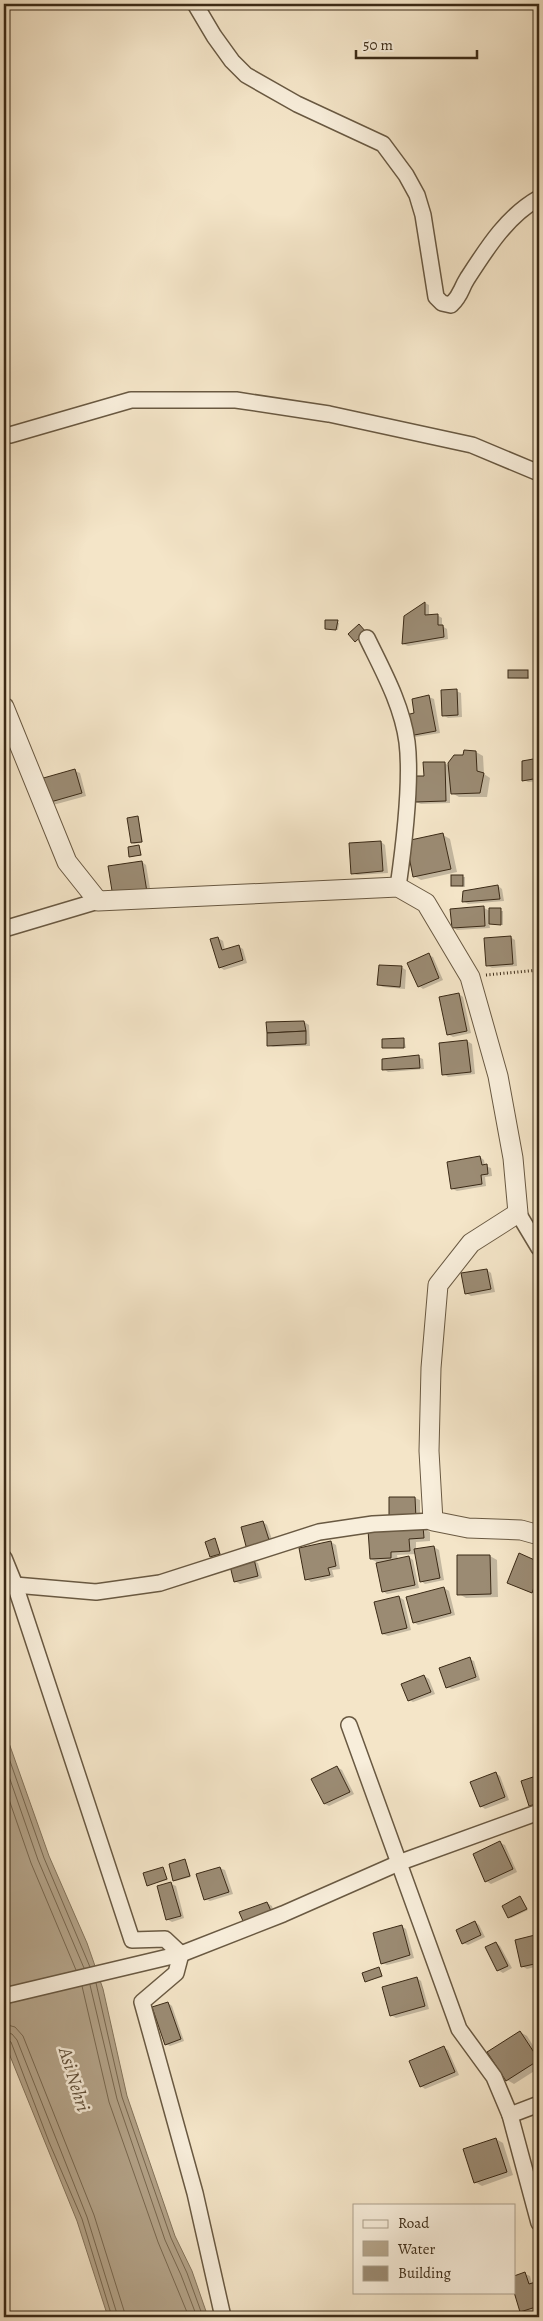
<svg xmlns="http://www.w3.org/2000/svg" width="543" height="2321" viewBox="0 0 543 2321" font-family="Alegreya,serif">
	<style>
		.water { fill: #b5a58b; stroke: #84745c }
		.shadow { fill: #0003 }
		.lines { fill: none; stroke-linecap: round; stroke-linejoin: round }
		.shore { stroke: #786850; stroke-width: 1 }
		.building { fill: #9b8b73; stroke: #3b2a16 }
		.minor-casing { stroke: #695942; stroke-width: 18 }
		.tertiary-casing { stroke: #695942; stroke-width: 21 }
		.path { stroke: #3b2a16; stroke-width: 3; stroke-dasharray: 1 2.5; stroke-linecap: butt }
		.minor { stroke: #f8eedb; stroke-width: 15 }
		.tertiary { stroke: #f8eedb; stroke-width: 19 }
		.labels { text-anchor: middle; stroke-width: 5; stroke-linejoin: round; paint-order: stroke }
		.water-label { font-size: 19px; font-style: italic; fill: #604f39; stroke: #f8eedb }
	</style>
	<rect width="100%" height="100%" fill="#f4e5c8"/>
	<filter id="stains"><feTurbulence type="fractalNoise" baseFrequency=".004" numOctaves="4"/><feColorMatrix values="0 0 0 0 .2 0 0 0 0 .09 0 0 0 0 .02 0 0 0 .5 -.17"/></filter>
	<radialGradient id="worn" r=".72"><stop offset=".6" stop-color="#630" stop-opacity="0"/><stop offset="1" stop-color="#630" stop-opacity=".3"/></radialGradient>
	<polygon class="water" points="4,1729 49,1856 87,1943 103,1989 127,2096 175,2236 192,2271 208,2317 108,2317 77,2221 8,2051 4,2031"/>
	<g class="shadow">
		<polygon points="425,603 429,605 429,616 437,615 442,618 442,626 447,629 448,639 408,646 403,644 405,617"/>
		<polygon points="327,621 339,623 338,630 326,628"/>
		<polygon points="527,671 529,679 509,678"/>
		<polygon points="456,691 461,693 462,717 448,718 443,715"/>
		<polygon points="429,697 434,699 440,733 415,737 410,735 416,714"/>
		<polygon points="476,752 483,756 484,774 490,778 487,797 459,797 450,792 450,803 421,804 416,802 425,777 444,763 450,766 464,756"/>
		<polygon points="539,760 539,781 528,782 524,780"/>
		<polygon points="75,771 80,773 86,796 53,805 48,802"/>
		<polygon points="138,818 143,842 134,844 132,843"/>
		<polygon points="443,835 450,839 457,872 421,880 414,876"/>
		<polygon points="381,842 385,845 388,873 357,875 352,873"/>
		<polygon points="138,846 142,856 130,856"/>
		<polygon points="142,862 146,865 151,894 118,899"/>
		<polygon points="452,876 465,877 465,887 452,885"/>
		<polygon points="498,886 502,889 504,901 468,904 463,901"/>
		<polygon points="484,908 490,911 503,911 503,925 489,923 490,928 457,930 453,927"/>
		<polygon points="510,937 515,940 517,966 492,968 487,965"/>
		<polygon points="218,938 223,941 225,950 238,946 243,949 247,963 224,970 220,967"/>
		<polygon points="428,955 433,957 443,980 423,989 419,986"/>
		<polygon points="401,967 406,970 405,989 383,987 379,985"/>
		<polygon points="459,994 463,997 471,1033 453,1037 448,1034"/>
		<polygon points="304,1022 309,1025 310,1046 273,1047 268,1045"/>
		<polygon points="404,1039 406,1048 383,1047"/>
		<polygon points="467,1041 472,1044 475,1074 448,1077 444,1074 440,1044"/>
		<polygon points="418,1057 423,1059 424,1069 388,1072 384,1069"/>
		<polygon points="480,1157 484,1160 485,1166 491,1168 492,1176 485,1177 486,1186 457,1191 453,1189"/>
		<polygon points="487,1270 491,1273 495,1292 471,1296 466,1293"/>
		<polygon points="390,1498 415,1498 420,1500 420,1520"/>
		<polygon points="263,1522 267,1525 274,1545 253,1552"/>
		<polygon points="423,1528 430,1532 430,1541 416,1542 416,1550 434,1547 439,1550 444,1580 425,1584 421,1581 416,1554 397,1555 398,1560 409,1557 413,1560 419,1588 387,1594 383,1591 380,1564 371,1559"/>
		<polygon points="215,1540 221,1555 213,1557 211,1556"/>
		<polygon points="331,1542 336,1545 340,1569 332,1570 334,1577 311,1582 307,1579"/>
		<polygon points="520,1555 539,1563 539,1588 536,1594 513,1585"/>
		<polygon points="490,1556 497,1560 498,1597 466,1598 459,1594 458,1557"/>
		<polygon points="254,1561 258,1563 262,1578 240,1584 235,1581"/>
		<polygon points="444,1588 449,1591 455,1615 418,1625 414,1622"/>
		<polygon points="399,1597 404,1600 411,1630 388,1636 383,1634"/>
		<polygon points="469,1659 474,1661 480,1680 452,1689 447,1687"/>
		<polygon points="424,1676 429,1679 435,1694 413,1702 409,1700"/>
		<polygon points="337,1767 342,1770 354,1794 329,1806 325,1804"/>
		<polygon points="495,1773 500,1776 509,1800 485,1809 481,1806"/>
		<polygon points="539,1777 539,1807 534,1808 530,1806 522,1782"/>
		<polygon points="500,1843 505,1845 517,1872 491,1884 486,1881"/>
		<polygon points="185,1861 191,1877 176,1881 174,1880"/>
		<polygon points="163,1868 168,1880 148,1885"/>
		<polygon points="220,1868 225,1870 233,1894 210,1901 205,1899 198,1875"/>
		<polygon points="171,1884 176,1886 184,1918 172,1922 167,1919"/>
		<polygon points="520,1898 528,1910 511,1918 509,1917"/>
		<polygon points="267,1903 272,1906 274,1914 248,1923 244,1921"/>
		<polygon points="475,1922 479,1925 485,1937 468,1945 463,1943"/>
		<polygon points="401,1926 406,1929 414,1958 387,1965 382,1963"/>
		<polygon points="539,1936 539,1966 527,1969 522,1966 516,1940"/>
		<polygon points="496,1943 500,1946 512,1968 503,1973 498,1970"/>
		<polygon points="379,1968 383,1977 366,1981"/>
		<polygon points="417,1978 421,1981 429,2009 396,2018 391,2015"/>
		<polygon points="168,2003 172,2006 184,2041 170,2046 166,2044"/>
		<polygon points="520,2032 527,2036 539,2055 539,2068 514,2084 507,2080"/>
		<polygon points="444,2048 448,2050 459,2075 425,2089 421,2086"/>
		<polygon points="496,2139 503,2143 513,2175 482,2186 475,2182"/>
		<polygon points="525,2274 530,2276 532,2284 539,2282 539,2309 526,2313 521,2311"/>
	</g>
	<g class="lines">
		<g class="shore">
			<polyline points="4,1744 44,1858 90,1967"/>
			<polyline points="4,1762 38,1860 84,1968"/>
			<polyline points="4,1785 31,1863 76,1970"/>
			<polyline points="96,1983 122,2097 171,2238 187,2273 203,2317"/>
			<polyline points="90,1985 117,2099 165,2240 181,2275 197,2317"/>
			<polyline points="82,1986 109,2102 158,2242 189,2317"/>
			<polyline points="4,2024 15,2027 23,2036 94,2215 126,2317"/>
			<polyline points="4,2032 12,2034 17,2040 87,2217 118,2317"/>
			<polyline points="4,2038 11,2042 49,2142 82,2219 112,2317"/>
		</g>
	</g>
	<g class="building">
		<polygon points="425,602 425,615 438,614 438,625 443,625 444,637 402,644 404,616"/>
		<polygon points="325,620 338,620 336,630 325,629"/>
		<polygon points="359,624 366,632 355,642 348,634"/>
		<rect x="508" y="670" width="20" height="8"/>
		<polygon points="457,689 458,715 442,716 441,690"/>
		<polygon points="429,695 436,731 409,736 406,715 414,713 412,699"/>
		<polygon points="464,750 476,751 477,771 484,773 480,793 451,794 448,763 454,755 463,755"/>
		<polygon points="539,758 539,778 522,781 522,761"/>
		<polygon points="423,762 445,762 446,801 415,802 414,776 424,776"/>
		<polygon points="75,769 82,793 47,803 40,779"/>
		<polygon points="138,816 142,842 131,843 127,818"/>
		<polygon points="443,833 451,869 413,877 406,841"/>
		<polygon points="381,841 383,871 351,874 349,843"/>
		<polygon points="139,845 141,855 129,857 128,847"/>
		<polygon points="142,861 147,892 113,897 108,866"/>
		<rect x="451" y="875" width="12" height="11"/>
		<polygon points="498,885 500,899 462,902 463,891"/>
		<polygon points="484,906 485,926 452,928 450,909"/>
		<polygon points="489,908 501,908 501,925 489,924"/>
		<polygon points="511,936 513,964 486,966 484,938"/>
		<polygon points="218,937 222,950 239,945 243,960 219,968 210,939"/>
		<polygon points="429,953 439,978 418,987 407,963"/>
		<polygon points="379,965 402,966 400,987 377,985"/>
		<polygon points="459,993 467,1031 447,1035 439,997"/>
		<polygon points="304,1021 306,1031 267,1033 266,1022"/>
		<polygon points="306,1031 306,1044 267,1046 267,1033"/>
		<polygon points="404,1038 404,1048 382,1048 382,1039"/>
		<polygon points="467,1040 471,1072 442,1075 439,1043"/>
		<polygon points="419,1055 420,1068 382,1070 382,1059"/>
		<polygon points="536,1126 539,1126 539,1142 538,1142"/>
		<polygon points="480,1156 482,1165 487,1164 488,1174 481,1175 482,1184 451,1189 447,1162"/>
		<polygon points="487,1269 491,1289 465,1294 461,1273"/>
		<polygon points="389,1497 415,1497 416,1519 389,1519"/>
		<polygon points="263,1521 270,1543 247,1550 241,1527"/>
		<polygon points="423,1526 424,1538 409,1539 410,1551 391,1552 391,1558 370,1559 368,1530"/>
		<polygon points="215,1538 220,1554 210,1557 205,1542"/>
		<polygon points="331,1541 336,1566 328,1568 330,1575 305,1580 299,1548"/>
		<polygon points="434,1546 440,1578 420,1582 414,1549"/>
		<polygon points="519,1553 539,1562 539,1574 532,1593 507,1583"/>
		<polygon points="457,1555 490,1555 491,1594 457,1595"/>
		<polygon points="409,1556 415,1585 382,1592 376,1563"/>
		<polygon points="254,1559 258,1576 234,1582 230,1566"/>
		<polygon points="444,1587 451,1613 413,1623 406,1597"/>
		<polygon points="399,1596 407,1628 382,1634 374,1602"/>
		<polygon points="470,1657 476,1677 446,1688 439,1668"/>
		<polygon points="424,1675 431,1692 408,1701 401,1684"/>
		<polygon points="337,1766 350,1792 324,1804 311,1779"/>
		<polygon points="496,1772 505,1797 480,1807 470,1782"/>
		<polygon points="539,1775 539,1803 529,1806 521,1781"/>
		<polygon points="500,1841 513,1869 485,1882 473,1854"/>
		<polygon points="185,1859 190,1876 173,1881 169,1864"/>
		<polygon points="163,1867 167,1879 147,1886 143,1873"/>
		<polygon points="220,1867 229,1892 204,1900 196,1874"/>
		<polygon points="171,1882 181,1916 166,1920 157,1886"/>
		<polygon points="520,1896 527,1909 508,1918 502,1906"/>
		<polygon points="267,1902 271,1911 243,1921 239,1912"/>
		<polygon points="475,1921 481,1935 462,1944 456,1930"/>
		<polygon points="402,1925 410,1955 381,1964 373,1933"/>
		<polygon points="539,1934 539,1963 521,1967 515,1940"/>
		<polygon points="496,1942 508,1966 497,1971 485,1947"/>
		<polygon points="379,1967 382,1976 365,1982 362,1973"/>
		<polygon points="417,1977 425,2006 390,2016 382,1987"/>
		<polygon points="168,2002 181,2039 165,2045 152,2007"/>
		<polygon points="520,2031 539,2060 506,2081 487,2052"/>
		<polygon points="444,2046 455,2072 420,2087 409,2061"/>
		<polygon points="496,2138 507,2172 474,2183 463,2149"/>
		<polygon points="525,2272 529,2284 539,2281 539,2306 520,2312 514,2292 514,2276"/>
	</g>
	<g class="lines">
		<g class="minor-casing">
			<g id="minor">
				<path d="M195 4 214 36 232 61 246 75 297 104 383 144 406 175 417 195 423 215 436 297 442 303 451 305C462 294 460 290 467 279 487 248 507 216 539 198"/>
				<polyline points="4,435 10,435 131,400 236,400 329,414 472,445 539,473"/>
				<path d="M367 638C383 671 402 705 407 742 412 783 404 845 398 887"/>
				<polyline points="4,929 98,901"/>
				<polyline points="518,1213 539,1248"/>
				<polyline points="4,1558 15,1585 132,1940 165,1939 181,1954 176,1973 142,2002 195,2193 223,2317"/>
				<polyline points="15,1585 96,1592 160,1583 319,1532 373,1524 433,1521"/>
				<polyline points="349,1725 459,2029 494,2077 510,2115 539,2223"/>
				<polyline points="4,1996 181,1954 283,1914 401,1862 539,1812"/>
				<polyline points="510,2115 539,2104"/>
			</g>
		</g>
		<g class="tertiary-casing">
			<polyline id="tertiary" points="4,707 67,862 98,901 398,887 426,903 470,977 498,1076 513,1158 518,1213 471,1243 438,1285 431,1368 429,1451 433,1521 468,1528 521,1530 539,1535"/>
		</g>
		<polyline class="path" points="486,975 539,970"/>
		<use href="#minor" class="minor"/>
		<use href="#tertiary" class="tertiary"/>
	</g>
	<g class="labels">
		<g class="water-label">
			<text transform="translate(75 2079) rotate(73)" y="7">Asi Nehri</text>
		</g>
	</g>
	<rect width="543" height="2321" fill="none" stroke="#f4e5c8" stroke-width="20"/>
	<rect x="5" y="5" width="533" height="2311" fill="none" stroke="#3b2a16" stroke-width="2.5"/>
	<rect x="10" y="10" width="523" height="2301" fill="none" stroke="#3b2a16"/>
	<rect x="353" y="2204" width="162" height="90" fill="#f8eedb" stroke="#aca08c"/>
	<rect x="363" y="2220" width="25" height="8" fill="#f8eedb" stroke="#aca08c"/>
	<text x="398" y="2228" font-size="15" fill="#3b2a16">Road</text>
	<rect x="363" y="2241" width="25" height="15" fill="#b5a58b" stroke="#aca08c"/>
	<text x="398" y="2254" font-size="15" fill="#3b2a16">Water</text>
	<rect x="363" y="2266" width="25" height="15" fill="#9b8b73" stroke="#aca08c"/>
	<text x="398" y="2278" font-size="15" fill="#3b2a16">Building</text>
	<path d="M356 50v8h121v-8" fill="none" stroke="#3b2a16" stroke-width="2.5"/>
	<text x="363" y="50" font-size="15" fill="#3b2a16" stroke="#f8eedb" stroke-width="4" paint-order="stroke">50 m</text>
	<rect width="100%" height="100%" filter="url(#stains)"/>
	<rect width="100%" height="100%" fill="url(#worn)"/>
</svg>
